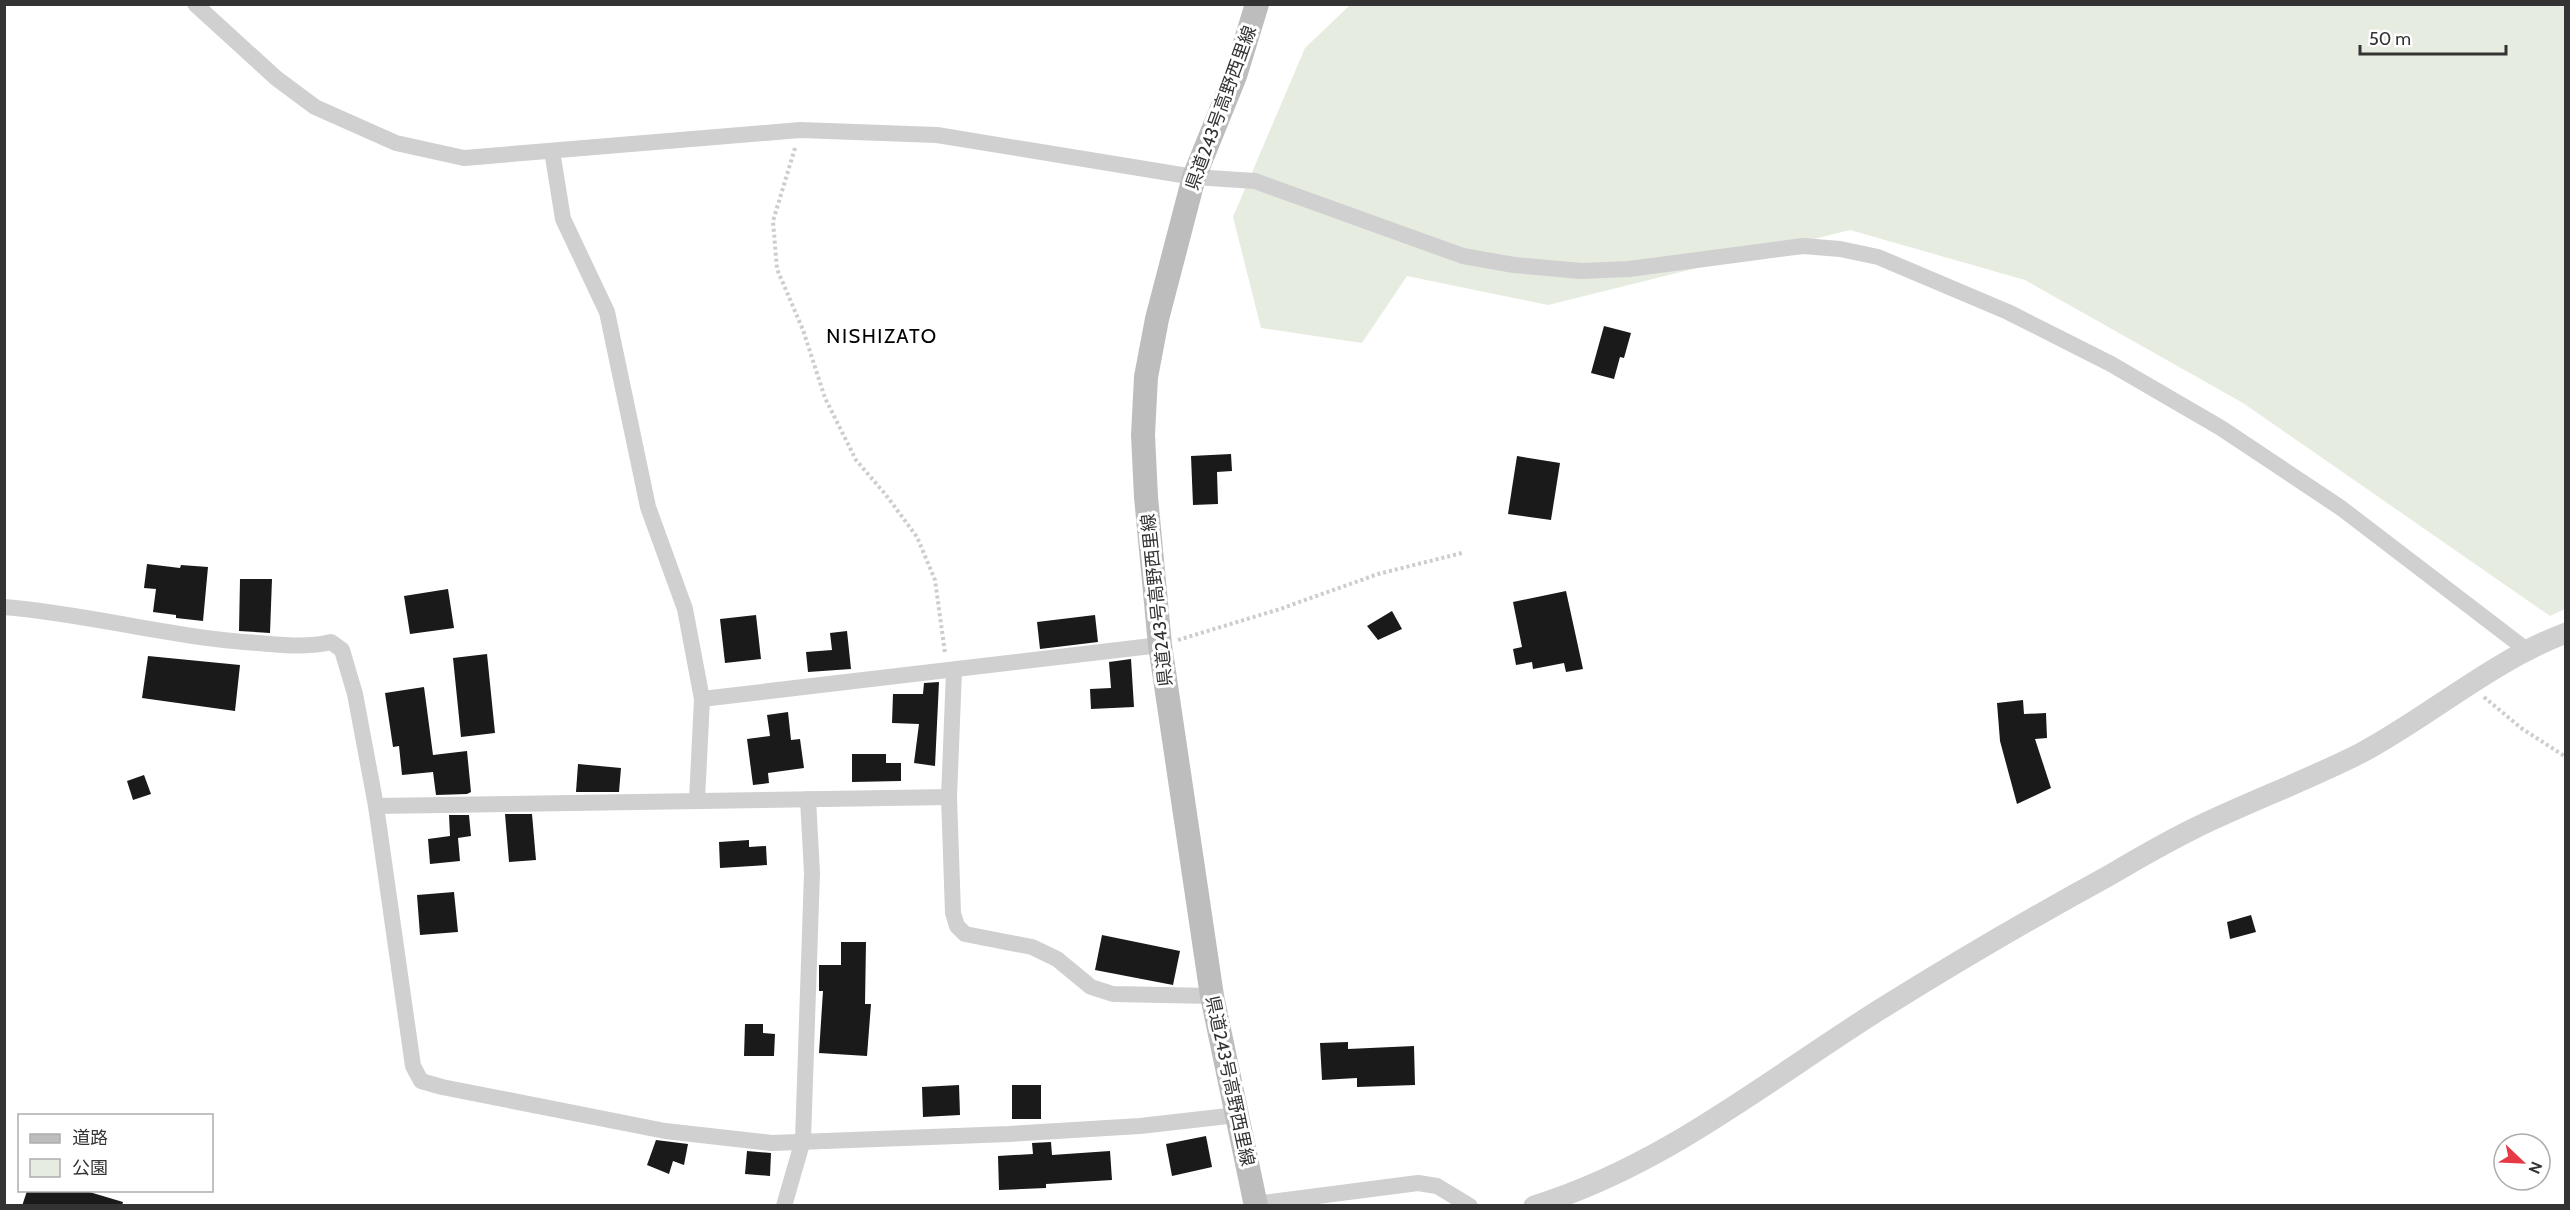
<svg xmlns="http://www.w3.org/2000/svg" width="2570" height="1210" viewBox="0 0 2570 1210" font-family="Cabin,'Noto Sans JP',sans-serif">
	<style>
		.green { fill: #e6ecdf }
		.building { fill: #1a1a1a }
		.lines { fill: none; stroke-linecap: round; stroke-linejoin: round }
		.path { stroke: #cdcdcd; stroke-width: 4; stroke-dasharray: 3 3; stroke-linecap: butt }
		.minor { stroke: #d0d0d0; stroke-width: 16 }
		.tertiary { stroke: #d0d0d0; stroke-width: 21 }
		.secondary { stroke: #bdbdbd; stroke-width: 24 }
		.labels { text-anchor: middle; stroke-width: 6; stroke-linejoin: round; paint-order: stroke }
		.street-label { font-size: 18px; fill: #333; stroke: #fff }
		.neighbourhood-label { font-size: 20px; letter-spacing: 1.5px; fill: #000; stroke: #fff }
	</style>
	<rect width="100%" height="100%" fill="#fff"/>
	<polygon class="green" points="1350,5 2565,5 2565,609 2550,616 2243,403 2025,280 1850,230 1548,305 1407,276 1362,343 1261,328 1233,217 1305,48"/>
	<g class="building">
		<polygon points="1604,326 1631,333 1624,358 1620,357 1614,379 1591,373"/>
		<polygon points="1231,454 1232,471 1217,472 1218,504 1193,505 1191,456"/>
		<polygon points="1517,456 1560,463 1551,520 1508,514"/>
		<polygon points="147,564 180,568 181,565 208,567 203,621 176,618 176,615 153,612 156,589 144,588"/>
		<polygon points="240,579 272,579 270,633 239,631"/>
		<polygon points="448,589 454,628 410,634 404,596"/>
		<polygon points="1566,591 1583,669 1566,672 1564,663 1533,669 1532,662 1516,665 1513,649 1522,647 1513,602"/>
		<polygon points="1392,611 1402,629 1378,640 1367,626"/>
		<polygon points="756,615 761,659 725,663 720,619"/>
		<polygon points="1095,615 1098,642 1040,649 1037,622"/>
		<polygon points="847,631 851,669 808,672 806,652 832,650 830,633"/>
		<polygon points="487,654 495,733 461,737 453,658"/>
		<polygon points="148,656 240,665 235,711 142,698"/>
		<polygon points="1131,659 1134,707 1091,709 1090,689 1111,688 1109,662"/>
		<polygon points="939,682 935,766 914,763 919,724 892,723 893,694 923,694 924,683"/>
		<polygon points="424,687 433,755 467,751 471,792 467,794 436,795 433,772 402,775 399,746 393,747 385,693"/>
		<polygon points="2023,700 2024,714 2046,713 2047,738 2035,739 2051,788 2017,804 2000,741 1997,703"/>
		<polygon points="788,712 791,740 800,739 804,768 768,773 769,783 753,785 747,739 770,736 767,715"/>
		<polygon points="852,754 886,754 886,763 901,763 901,781 852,782"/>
		<polygon points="578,764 621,768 619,792 576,792"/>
		<polygon points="144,775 151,794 133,800 127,781"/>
		<polygon points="505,814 532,814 536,860 509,862"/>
		<polygon points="449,815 469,815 471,836 458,838 460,861 430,864 428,839 450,836"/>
		<polygon points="749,840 749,847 766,846 767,865 720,868 719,842"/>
		<polygon points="454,892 458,932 420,935 417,895"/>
		<polygon points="2251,915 2256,932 2230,939 2227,922"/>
		<polygon points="1102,935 1180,951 1173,985 1095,970"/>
		<polygon points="841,942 866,942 865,1004 871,1004 867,1056 819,1053 823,991 819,991 819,965 841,965"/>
		<polygon points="745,1024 763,1024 763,1033 775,1034 774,1056 744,1056"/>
		<polygon points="1348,1042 1348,1049 1414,1046 1415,1085 1357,1087 1357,1078 1322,1080 1320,1043"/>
		<polygon points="959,1085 960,1115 923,1117 922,1087"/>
		<rect x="1012" y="1085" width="29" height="34"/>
		<polygon points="1206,1136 1212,1167 1172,1176 1166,1144"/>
		<polygon points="656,1140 688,1144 684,1165 673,1161 669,1174 647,1165"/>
		<polygon points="1051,1142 1052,1155 1110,1151 1112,1180 1046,1184 1046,1188 999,1190 998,1156 1033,1154 1032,1143"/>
		<polygon points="747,1151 771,1153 770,1176 745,1174"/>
		<polygon points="27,1191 86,1191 123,1202 122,1206 22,1206"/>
	</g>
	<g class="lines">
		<g class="path">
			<polyline points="795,148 773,221 777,269 803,330 825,398 856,460 886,495 917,537 935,580 945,653"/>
			<polyline points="1178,640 1280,609 1378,574 1462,553"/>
			<polyline points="2484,697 2521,728 2566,757"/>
		</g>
		<g class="minor">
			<polyline points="195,4 276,78 315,107 396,143 464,158 800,130 937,135 1194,177 1255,181 1463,256 1514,265 1581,271 1629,269 1803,246 1840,249 1878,257 2008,312 2111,364 2221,428 2341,508 2528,651"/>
			<polyline points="552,151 563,219 607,312 648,507 685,609 702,699 697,800"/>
			<path d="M4 607C90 614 173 638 258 643 283 645 306 648 331 642L342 650 355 694 376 806 413 1066 421 1081 442 1087 665 1131 772 1143 1009 1134 1140 1126 1237 1115"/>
			<polyline points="954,671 949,797 953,913 957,926 965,934 1032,947 1057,959 1091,987 1113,994 1212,996"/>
			<polyline points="702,699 1160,645"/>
			<polyline points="376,806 949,797"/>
			<polyline points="1256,1204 1418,1183 1437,1186 1470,1206"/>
			<polyline points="784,1206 803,1140 812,873 808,799"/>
		</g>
		<path class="tertiary" d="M1534 1206C1665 1166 1770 1078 1884 1007 1958 961 2033 917 2110 875 2137 859 2165 843 2193 829 2248 802 2306 781 2361 753 2430 716 2492 661 2566 633"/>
		<polyline class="secondary" points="1256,1206 1212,996 1160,645 1146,497 1143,435 1146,377 1157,319 1194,177 1235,76 1257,4"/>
	</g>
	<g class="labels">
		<g class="street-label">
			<text transform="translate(1221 108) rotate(-70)" y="6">県道243号高野西里線</text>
			<text transform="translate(1157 600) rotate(-96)" y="6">県道243号高野西里線</text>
			<text transform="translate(1230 1081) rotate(78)" y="6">県道243号高野西里線</text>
		</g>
		<g class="neighbourhood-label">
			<text x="882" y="343">NISHIZATO</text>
		</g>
	</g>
	<rect width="2570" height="1210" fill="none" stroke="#333333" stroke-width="12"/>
	<rect x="18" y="1114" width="195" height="78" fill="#ffffff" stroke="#adadad" stroke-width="1.5"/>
	<rect x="30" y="1134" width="30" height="9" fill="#bdbdbd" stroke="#adadad" stroke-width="1.5"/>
	<text x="72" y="1144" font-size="18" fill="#333333">道路</text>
	<rect x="30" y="1159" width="30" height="18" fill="#e6ecdf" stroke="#adadad" stroke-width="1.5"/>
	<text x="72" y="1174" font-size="18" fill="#333333">公園</text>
	<g transform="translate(2522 1162) rotate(113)"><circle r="28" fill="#ffffff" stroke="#adadad" stroke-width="1.5"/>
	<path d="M0-4.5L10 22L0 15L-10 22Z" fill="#e63946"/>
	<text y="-9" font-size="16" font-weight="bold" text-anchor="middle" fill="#333333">N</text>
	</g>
	<path d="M2360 45v9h146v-9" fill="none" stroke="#333333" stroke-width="3"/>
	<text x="2369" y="45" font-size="18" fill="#333333" stroke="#ffffff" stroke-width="4.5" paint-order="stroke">50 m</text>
</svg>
